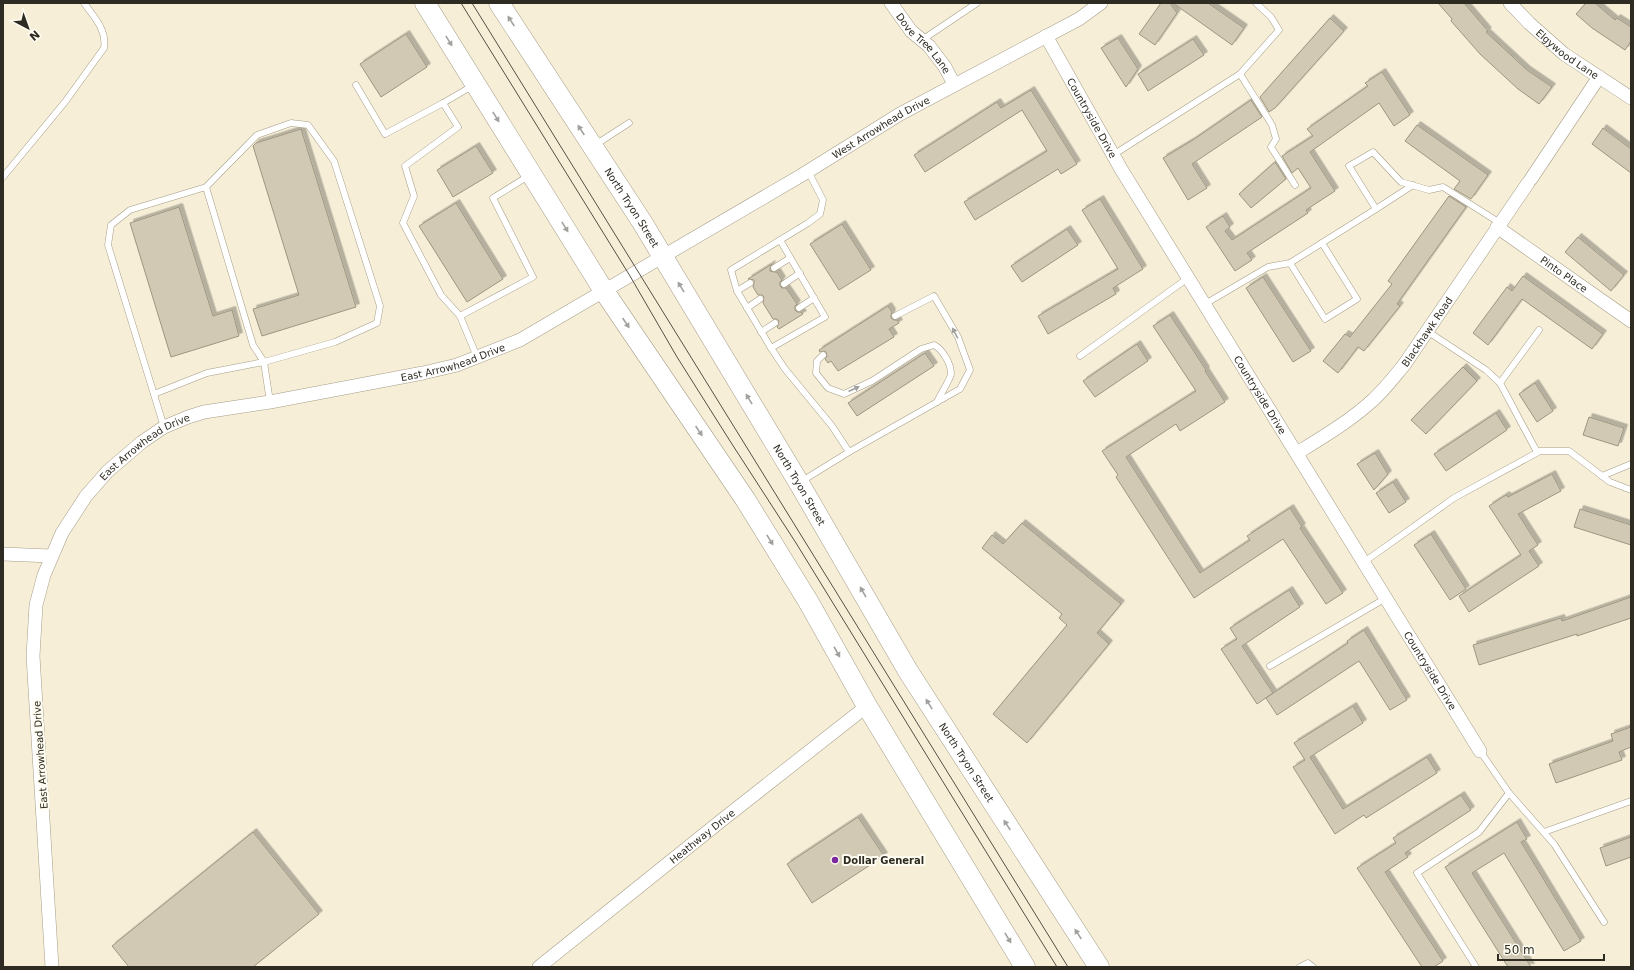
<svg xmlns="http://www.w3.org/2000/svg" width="1634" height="970" viewBox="0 0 1634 970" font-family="'DejaVu Sans',sans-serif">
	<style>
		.building { fill: #d1c9b3; stroke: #9d9680; filter: url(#shadow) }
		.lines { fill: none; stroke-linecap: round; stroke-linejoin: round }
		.lane-casing { stroke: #a59d88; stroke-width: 7 }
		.street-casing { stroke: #a59d88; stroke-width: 14 }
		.primary-casing { stroke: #a59d88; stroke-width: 21 }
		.lane { stroke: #fff; stroke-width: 6 }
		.street { stroke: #fff; stroke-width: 13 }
		.primary { stroke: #fff; stroke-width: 20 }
		.tram { stroke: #545044; stroke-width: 1 }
		.oneway { fill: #a1a09c }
		.poi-dot { fill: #792a9c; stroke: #fffcf2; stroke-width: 1.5 }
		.labels { text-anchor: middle; stroke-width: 4; stroke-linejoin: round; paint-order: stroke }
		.street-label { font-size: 10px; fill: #2e2b22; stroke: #fffcf2 }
		.poi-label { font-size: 10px; font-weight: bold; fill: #2e2b22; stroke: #fffcf2; text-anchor: start }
	</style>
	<defs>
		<filter id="shadow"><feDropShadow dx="3.5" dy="-3.5" stdDeviation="0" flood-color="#0004"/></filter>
	</defs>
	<rect width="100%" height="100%" fill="#f6eed7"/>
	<g class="building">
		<polygon points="1161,3 1170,3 1177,13 1155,45 1139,34"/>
		<polygon points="1173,3 1208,3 1244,28 1232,45"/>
		<polygon points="1438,3 1464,3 1488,31 1486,32 1527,70 1552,87 1539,104 1518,89 1480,54 1451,21 1452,19"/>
		<polygon points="1586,3 1595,3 1615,20 1617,18 1631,27 1631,41 1625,50 1592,28 1576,14"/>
		<polygon points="1330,18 1344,31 1275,108 1269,112 1260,97"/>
		<polygon points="406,34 427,67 381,97 360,64"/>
		<polygon points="1118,38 1138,69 1126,87 1101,48"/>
		<polygon points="1193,39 1204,55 1148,91 1138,74"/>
		<polygon points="1382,72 1410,115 1394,126 1379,103 1310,152 1335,191 1306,210 1308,213 1247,253 1252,260 1235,271 1206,227 1223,216 1230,227 1225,231 1232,240 1311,188 1298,168 1292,173 1282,156 1313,136 1307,129 1368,86 1365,83"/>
		<polygon points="1031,90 1077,164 1061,174 1058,169 975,220 964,202 1047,151 1022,110 925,172 914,155 997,102 1001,108"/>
		<polygon points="1251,100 1262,117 1192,164 1207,188 1188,200 1163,158 1193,140"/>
		<polygon points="1417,125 1488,175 1471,199 1454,189 1460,181 1405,141"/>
		<polygon points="1603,128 1631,149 1631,173 1592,144"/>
		<polygon points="301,129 356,307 262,336 253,309 299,295 253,146 256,143"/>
		<polygon points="476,146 493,173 453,197 437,170"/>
		<polygon points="1275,162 1286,179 1251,208 1239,194"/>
		<polygon points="1449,196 1466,207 1397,304 1400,306 1364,351 1358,347 1338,373 1323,361 1345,334 1350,337 1392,284 1388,281"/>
		<polygon points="1100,199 1143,269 1113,288 1116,294 1048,334 1038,316 1118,269 1082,210"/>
		<polygon points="456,203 503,279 467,302 419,226"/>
		<polygon points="179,207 213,316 232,310 239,336 171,357 130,223"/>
		<polygon points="842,224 871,270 839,290 810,244"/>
		<polygon points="1067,229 1078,245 1022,282 1011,266"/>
		<polygon points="1578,237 1624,275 1611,291 1565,252"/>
		<polygon points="772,264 770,268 770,271 774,272 777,272 782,280 780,282 780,286 782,288 786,288 797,304 795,306 795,310 797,312 801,312 803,314 779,329 777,327 779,321 777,319 773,319 763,303 764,297 762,295 758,295 753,287 754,283 754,280 748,279"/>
		<polygon points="1523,276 1603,334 1592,349 1522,299 1488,345 1473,333 1507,287 1512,291"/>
		<polygon points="1263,277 1311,351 1293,362 1246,288"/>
		<polygon points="888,306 892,312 891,315 891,318 894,320 897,320 899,323 889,329 894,337 838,371 831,361 828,363 825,359 827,356 826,352 824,351 820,352 819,350"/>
		<polygon points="1170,315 1206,370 1205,371 1225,402 1180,431 1176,424 1126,457 1200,573 1250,540 1247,536 1290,508 1302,527 1300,528 1343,593 1326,604 1283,539 1194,598 1116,477 1118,475 1102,451 1196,391 1153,326"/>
		<polygon points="1137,344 1148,361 1095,397 1083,381"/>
		<polygon points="925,353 934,366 857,416 848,403"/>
		<polygon points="1463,367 1477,381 1426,434 1411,420"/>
		<polygon points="1535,383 1553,411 1537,422 1519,394"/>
		<polygon points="1496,413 1507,430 1446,471 1434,454"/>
		<polygon points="1589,417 1624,428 1618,446 1583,435"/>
		<polygon points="1375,453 1388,474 1374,490 1357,464"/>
		<polygon points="1552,474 1561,491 1518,514 1538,545 1529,551 1539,566 1469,612 1459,596 1521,555 1489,506 1506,495 1508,497"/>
		<polygon points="1393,482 1406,502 1389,513 1376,493"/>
		<polygon points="1580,509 1631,525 1631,545 1574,527"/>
		<polygon points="1022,523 1121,604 1097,633 1109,644 1027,743 993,714 1067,625 1059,618 1062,614 982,548 992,535 1003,544"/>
		<polygon points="1431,534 1466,589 1450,600 1414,545"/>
		<polygon points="1289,590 1300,607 1242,646 1273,693 1257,704 1221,649 1237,639 1230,628"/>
		<polygon points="1631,597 1631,618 1577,636 1577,634 1479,665 1473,645 1561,618 1562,621"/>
		<polygon points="1364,630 1407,700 1390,710 1359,661 1277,715 1266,698 1348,643 1347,641"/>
		<polygon points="1353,706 1363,723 1310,757 1343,809 1427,757 1437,773 1366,818 1364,815 1335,834 1293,767 1305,760 1294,743"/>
		<polygon points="1631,727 1631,747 1619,752 1622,760 1556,783 1549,764 1613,741 1611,734"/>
		<polygon points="1461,795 1471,810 1405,853 1408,857 1385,872 1443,961 1434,967 1422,967 1357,868 1396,843 1393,838"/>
		<polygon points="858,817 884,856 812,903 787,864"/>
		<polygon points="1517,822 1527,839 1521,842 1581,941 1564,951 1504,853 1472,873 1531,967 1508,967 1445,867"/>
		<polygon points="253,832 319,914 253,967 129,967 112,946"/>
		<polygon points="1631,837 1631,857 1606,866 1600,848"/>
	</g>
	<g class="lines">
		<g class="lane-casing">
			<g id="lane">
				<polyline points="922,40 977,3"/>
				<polyline points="1240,74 1272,125 1276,139 1271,147 1295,185"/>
				<polyline points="356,85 385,134 443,103 458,127 405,166 414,196 403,223 441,295 460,316"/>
				<polyline points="443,103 474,85"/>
				<polyline points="595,145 629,123"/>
				<polyline points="1113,155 1240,74 1279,30 1271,17 1256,3"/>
				<path d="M3 177 65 102 104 48C107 30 94 17 84 3"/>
				<polyline points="1413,185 1376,209 1349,166 1373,152 1401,182 1429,190 1443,187 1500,223"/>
				<polyline points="1290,263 1325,319 1357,299 1322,243"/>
				<polyline points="774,268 790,258"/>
				<polyline points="784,284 800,273"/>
				<polyline points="737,291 750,283"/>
				<polyline points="1205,304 1268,267 1290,263 1376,209"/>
				<polyline points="747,308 760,299"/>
				<polyline points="799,308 814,298"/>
				<polyline points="1427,331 1486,370 1500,383 1537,452"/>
				<polyline points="761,332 775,323"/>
				<polyline points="771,348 825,317 780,240"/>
				<path d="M823 355 817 361 816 373 828 388 844 394 872 381 921 349 934 345C942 349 951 363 951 374 950 380 940 395 937 402"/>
				<polyline points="1080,356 1188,278"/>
				<polyline points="477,357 460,316 533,277 493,198 530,175"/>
				<polyline points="1500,383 1539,330"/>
				<polyline points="154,394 207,373 264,362 270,402"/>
				<polyline points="164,427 108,245 111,225 130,210 206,187 257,135 291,123 308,125 334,161 380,306 377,323 335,342 264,362 253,345 206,187"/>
				<polyline points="849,452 960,389 970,370 958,337 934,296 895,316"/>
				<polyline points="1602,476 1631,464"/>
				<polyline points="802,481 849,452 832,426 785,369 771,348 737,291 731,270 808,223 820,214 823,200 808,171"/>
				<polyline points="1364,562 1454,498 1540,451 1569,451 1610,482 1631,490"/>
				<polyline points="1270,666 1386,598"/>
				<polyline points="1509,793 1554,844 1604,922"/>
				<polyline points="1544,832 1631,801"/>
				<polyline points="1300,967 1308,963 1313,967"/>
				<polyline points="1476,967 1417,873 1479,832 1509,793 1480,751"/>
			</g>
		</g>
		<g class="street-casing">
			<g id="street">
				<path id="s1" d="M891 3 911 31 929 46 945 67 954 84"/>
				<path id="s2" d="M1510 3 1529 23 1564 54 1631 98"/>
				<path id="s3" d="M1046 36 1121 169 1480 751"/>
				<polyline points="1531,179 1599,77"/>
				<path id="s4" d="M1497 227 1631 321"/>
				<path id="s5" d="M1297 453C1323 437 1350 421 1373 400 1385 389 1394 377 1404 365L1528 183"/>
				<polyline points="3,554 51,556"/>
				<path id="s6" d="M52 967 33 656 36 605 44 575 62 533 86 496 108 471 142 442 164 427 188 417 204 412 270 402 423 373 457 365 520 340 802 175 900 114 1079 19 1101 3"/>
				<path id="s7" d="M539 967 722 820 867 706"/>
			</g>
		</g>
		<g class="primary-casing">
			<g id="primary">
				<polyline points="425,3 604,291 745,499 808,601 867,706 1025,967"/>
				<path id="s8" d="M499 3 642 222 799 483 908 671 1099 967"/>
			</g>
		</g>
		<use href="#lane" class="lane"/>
		<use href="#street" class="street"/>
		<use href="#primary" class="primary"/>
		<g class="tram">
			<polyline points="461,3 630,276 677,357 730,441 796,543 1057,967"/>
			<polyline points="472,3 1068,967"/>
		</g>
	</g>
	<defs><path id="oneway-solid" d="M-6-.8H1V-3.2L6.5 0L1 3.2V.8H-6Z"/></defs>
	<g class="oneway">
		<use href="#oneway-solid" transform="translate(511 21) rotate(-123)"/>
		<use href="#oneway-solid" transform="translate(449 41) rotate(58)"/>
		<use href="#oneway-solid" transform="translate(496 117) rotate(58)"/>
		<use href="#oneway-solid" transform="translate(581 130) rotate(-123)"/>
		<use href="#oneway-solid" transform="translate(565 227) rotate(58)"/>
		<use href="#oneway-solid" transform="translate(681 287) rotate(-121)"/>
		<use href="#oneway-solid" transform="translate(626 323) rotate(56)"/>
		<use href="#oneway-solid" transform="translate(955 333) rotate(-118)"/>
		<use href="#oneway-solid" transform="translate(854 389) rotate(-24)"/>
		<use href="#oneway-solid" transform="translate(749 399) rotate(-121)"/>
		<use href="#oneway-solid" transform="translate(699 431) rotate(56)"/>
		<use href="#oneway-solid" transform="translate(770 540) rotate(58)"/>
		<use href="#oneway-solid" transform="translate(863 592) rotate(-120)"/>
		<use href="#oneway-solid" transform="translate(837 652) rotate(61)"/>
		<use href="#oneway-solid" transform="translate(929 704) rotate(-122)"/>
		<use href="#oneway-solid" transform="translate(1007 825) rotate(-123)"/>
		<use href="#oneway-solid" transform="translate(1078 934) rotate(-123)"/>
		<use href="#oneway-solid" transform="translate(1008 938) rotate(59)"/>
	</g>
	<circle class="poi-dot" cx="835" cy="860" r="4"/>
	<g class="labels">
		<g class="street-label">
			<text dy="4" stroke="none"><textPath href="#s1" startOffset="52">Dove Tree Lane</textPath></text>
			<text dy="4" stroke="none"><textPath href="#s2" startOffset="77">Elgywood Lane</textPath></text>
			<text dy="4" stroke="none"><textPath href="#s3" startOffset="94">Countryside Drive</textPath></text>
			<text dy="4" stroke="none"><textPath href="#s6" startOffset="1375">West Arrowhead Drive</textPath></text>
			<text dy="4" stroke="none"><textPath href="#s8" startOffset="244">North Tryon Street</textPath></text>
			<text dy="4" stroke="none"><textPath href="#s4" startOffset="82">Pinto Place</textPath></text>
			<text dy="4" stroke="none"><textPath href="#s5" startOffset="180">Blackhawk Road</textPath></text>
			<text dy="4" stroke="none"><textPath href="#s6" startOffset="885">East Arrowhead Drive</textPath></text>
			<text dy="4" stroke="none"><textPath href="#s3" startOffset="418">Countryside Drive</textPath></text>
			<text dy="4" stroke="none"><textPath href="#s6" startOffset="561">East Arrowhead Drive</textPath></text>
			<text dy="4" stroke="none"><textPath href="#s8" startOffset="568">North Tryon Street</textPath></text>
			<text dy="4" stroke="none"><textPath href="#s3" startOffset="742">Countryside Drive</textPath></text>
			<text transform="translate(40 755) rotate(-94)" y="4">East Arrowhead Drive</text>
			<text dy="4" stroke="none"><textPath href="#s8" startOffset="892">North Tryon Street</textPath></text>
			<text dy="4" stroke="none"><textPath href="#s7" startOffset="209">Heathway Drive</textPath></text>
		</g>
		<g class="poi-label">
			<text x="843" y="864">Dollar General</text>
		</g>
	</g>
	<rect width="1634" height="970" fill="none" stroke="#2e2b22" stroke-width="8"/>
	<g transform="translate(28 28) rotate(139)" stroke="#fffcf2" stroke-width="3" paint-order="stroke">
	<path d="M0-3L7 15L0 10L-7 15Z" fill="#2e2b22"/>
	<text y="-6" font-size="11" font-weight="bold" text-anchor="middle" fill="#2e2b22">N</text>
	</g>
	<path d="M1498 954v6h106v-6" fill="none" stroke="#2e2b22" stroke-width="2"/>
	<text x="1504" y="954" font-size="12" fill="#2e2b22" stroke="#fffcf2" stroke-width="3" paint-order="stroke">50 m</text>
</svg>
